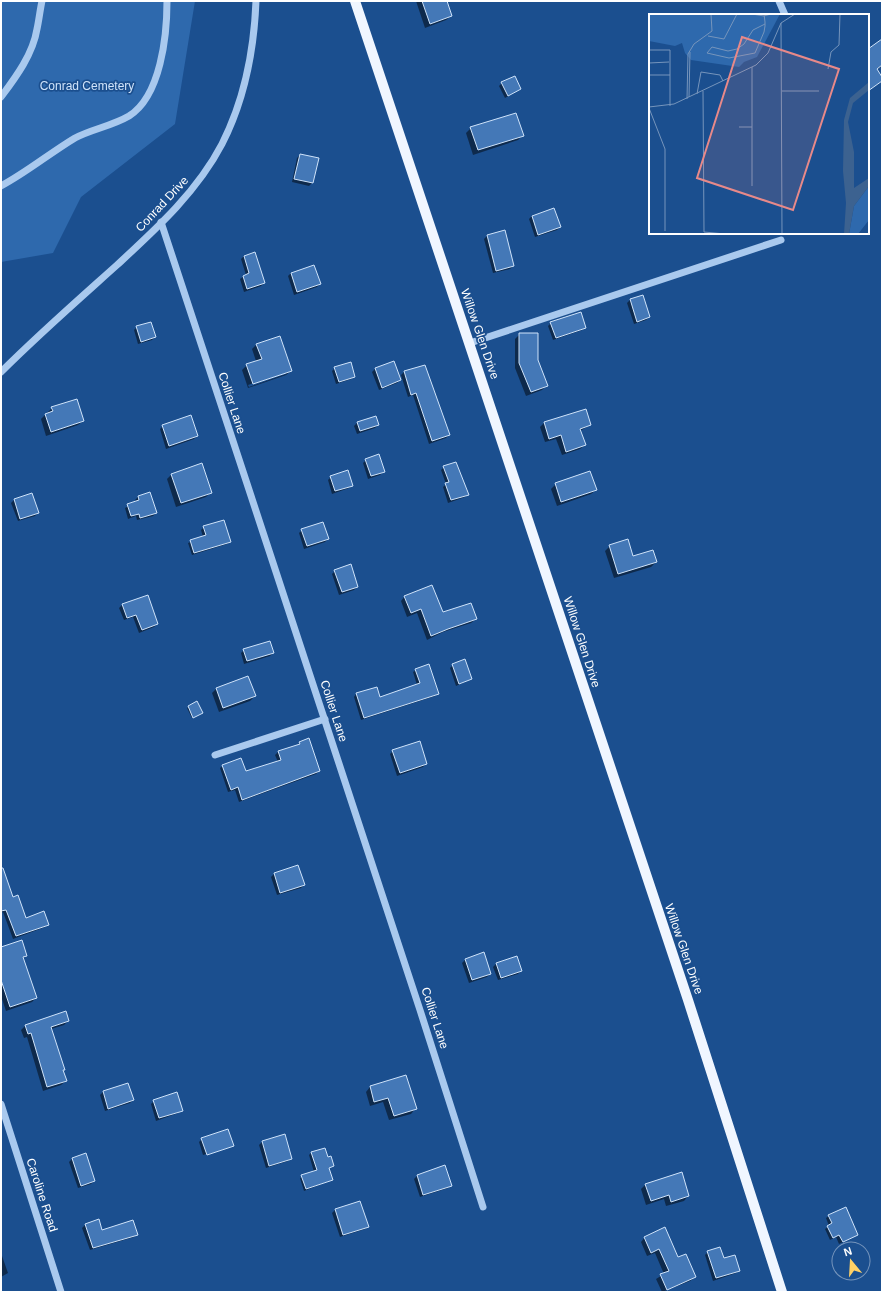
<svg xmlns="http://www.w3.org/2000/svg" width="883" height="1293" viewBox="0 0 883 1293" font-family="Arial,sans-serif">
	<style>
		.green { fill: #2e69ad }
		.shadow { fill: #0007; fill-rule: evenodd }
		.building { fill: #4478b7; stroke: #cfe3fa }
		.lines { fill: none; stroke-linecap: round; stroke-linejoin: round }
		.minor { stroke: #a9c9ee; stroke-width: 7 }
		.major { stroke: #f0f6ff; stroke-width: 10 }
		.labels { text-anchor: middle; stroke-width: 3.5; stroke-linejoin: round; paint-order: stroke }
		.park-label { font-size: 12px; fill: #cfe3fa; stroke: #1b4f8f }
		.street-label { font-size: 12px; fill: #fff; stroke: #1b4f8f }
		.inset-road { fill: none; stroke: #7695bc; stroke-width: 1 }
		.view { fill: #e88989; fill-opacity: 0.15; stroke: #e88989; stroke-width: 2 }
		.inset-edge { fill: none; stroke: #fff; stroke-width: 2 }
	</style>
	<rect width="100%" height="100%" fill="#1b4f8f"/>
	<polygon class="green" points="1,1 195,1 175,124 81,197 53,253 1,262"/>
	<g class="shadow">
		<polygon points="416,1 446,1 451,16 446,20 425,28"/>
		<polygon points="882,41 882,66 876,70 882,81 868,91 868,50"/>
		<polygon points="502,83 520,89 505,98 499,86"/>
		<polygon points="471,128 523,135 518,140 473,155 466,133"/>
		<polygon points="300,155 312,183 309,186 292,182 297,158"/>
		<polygon points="554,209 560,227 557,230 535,237 529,219 532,216"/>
		<polygon points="487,236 513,266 510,269 493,273 484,239"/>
		<polygon points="244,256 264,283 261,286 244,292 240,279 246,275 241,259"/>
		<polygon points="291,273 320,284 317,287 294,295 288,276"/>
		<polygon points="642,296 649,317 646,320 634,324 627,303 630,300"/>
		<polygon points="551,323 585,327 582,330 553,340 548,326"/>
		<polygon points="137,327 155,337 152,340 138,344 134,330"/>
		<polygon points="520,334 537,361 547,385 542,390 526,396 515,368 515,339"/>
		<path d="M257 344 291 371 286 375 248 388 242 370 247 365 256 361 252 349ZM286 372V374L249 387 248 385Z"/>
		<polygon points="424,366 449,435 446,438 429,444 413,395 408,397 401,375 404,372"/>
		<polygon points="335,368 354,376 351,379 336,384 332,371"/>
		<polygon points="375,369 400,380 397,383 379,390 372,372"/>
		<polygon points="52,408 83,421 78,425 46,436 41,419"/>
		<polygon points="357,423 378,425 375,428 357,434 354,426"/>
		<polygon points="544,423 590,425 580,431 585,445 580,449 562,455 556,439 545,442 540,427"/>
		<polygon points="163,426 197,436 194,439 166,449 160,429"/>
		<polygon points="366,460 383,472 380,475 368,479 363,463"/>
		<polygon points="444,467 468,494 465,497 448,503 443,487 446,484 441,470"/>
		<polygon points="171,475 211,492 206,497 176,507 167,479"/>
		<polygon points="331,477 352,485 349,488 332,494 328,480"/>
		<polygon points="556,484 596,490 591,494 557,506 551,489"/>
		<polygon points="138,497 156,513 153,516 137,520 136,516 128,519 125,508 136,502 135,500"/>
		<polygon points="14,500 38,513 35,516 18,521 11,503"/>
		<polygon points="204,527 230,542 227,544 192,555 188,543 203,537 201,530"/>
		<polygon points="302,530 328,539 325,542 304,549 299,533"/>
		<polygon points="610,546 632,557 656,562 651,567 614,578 605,551"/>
		<polygon points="335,571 357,587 354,590 339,595 332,574"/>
		<polygon points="405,596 442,614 476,619 471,623 443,632 427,640 417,613 407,617 401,601"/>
		<polygon points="122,605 157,624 154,627 139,633 133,617 124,620 119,608"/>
		<polygon points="244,650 273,653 270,656 244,664 241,653"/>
		<polygon points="453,665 471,679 456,686 450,668"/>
		<polygon points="416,670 438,693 435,696 361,720 354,697 356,694 376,688 379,698 417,685 413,672"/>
		<polygon points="217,688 255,696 250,701 219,712 212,693"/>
		<polygon points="197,703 202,713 192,718 187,708"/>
		<polygon points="300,742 319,771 316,774 239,802 235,790 228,792 220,768 223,766 245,772 278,762 275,755 278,752 297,746"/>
		<polygon points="393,751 426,764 423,767 397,776 390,754"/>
		<polygon points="1,873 12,898 25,919 48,924 45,927 13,939 3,912 1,913"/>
		<polygon points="274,874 304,885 301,888 277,895 271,877"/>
		<polygon points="1,948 26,956 22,959 36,998 32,1002 6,1011 1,996"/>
		<polygon points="465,960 490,974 487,977 469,983 462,963"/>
		<polygon points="496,964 521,971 518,974 498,980 493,967"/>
		<polygon points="68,1021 64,1025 51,1029 64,1070 62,1071 66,1081 61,1085 43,1091 27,1037 24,1038 21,1030 26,1025"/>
		<polygon points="127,1084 133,1100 130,1103 105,1111 100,1095 103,1092"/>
		<polygon points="370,1087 415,1109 411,1114 389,1120 383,1102 370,1106 366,1092"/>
		<polygon points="154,1101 181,1110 178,1113 156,1121 151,1104"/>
		<polygon points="284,1136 291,1158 288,1161 266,1168 259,1145 262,1142"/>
		<polygon points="202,1139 233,1146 203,1155 199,1142"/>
		<polygon points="311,1153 327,1158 333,1166 328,1169 332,1180 304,1191 300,1178 314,1172 309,1155"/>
		<polygon points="86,1155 94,1181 91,1184 78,1188 69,1162 72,1159"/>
		<polygon points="417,1176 451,1185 448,1188 420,1197 414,1179"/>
		<polygon points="646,1184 688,1196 684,1201 666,1206 664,1199 646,1205 641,1189"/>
		<polygon points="335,1210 368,1226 365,1229 340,1237 332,1213"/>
		<polygon points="829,1216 857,1235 839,1244 836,1237 830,1240 825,1229 829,1226 826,1218"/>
		<polygon points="85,1225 101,1231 137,1234 134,1237 90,1250 82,1228"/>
		<polygon points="645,1237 678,1259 695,1277 690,1281 662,1292 656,1279 664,1274 655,1253 647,1256 641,1242"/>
		<polygon points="708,1252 723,1260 739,1270 736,1273 713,1281 705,1255"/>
		<polygon points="1,1253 8,1273 1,1277"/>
	</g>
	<g class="building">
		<polygon points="422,1 447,1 452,16 430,24"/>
		<polygon points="882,39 882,65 877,69 882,77 882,81 868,91 868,49"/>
		<polygon points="515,76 521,89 508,96 501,82"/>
		<polygon points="516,113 524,136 478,150 470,127"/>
		<polygon points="300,154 319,158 313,183 294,179"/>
		<polygon points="554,208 561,227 538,235 532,216"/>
		<polygon points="505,230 514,266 496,271 487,235"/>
		<polygon points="255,252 265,283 247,289 243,276 249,273 244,256"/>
		<polygon points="314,265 321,284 297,292 291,273"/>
		<polygon points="643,295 650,317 637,322 630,299"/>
		<polygon points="581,312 586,328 556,338 550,322"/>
		<polygon points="151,322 156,337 141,342 136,326"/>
		<polygon points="519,333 538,333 538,360 548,386 531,392 519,363"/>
		<polygon points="280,336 292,371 253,384 246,364 262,359 256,344"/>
		<polygon points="394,361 401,380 382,388 375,368"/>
		<polygon points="351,362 355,377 339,382 334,367"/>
		<polygon points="425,365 450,435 432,441 416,393 411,395 404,371"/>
		<polygon points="77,399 84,421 51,432 45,414 53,411 51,407"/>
		<polygon points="586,409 591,425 580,429 586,445 566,452 561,435 549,439 544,422"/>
		<polygon points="191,415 198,436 169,446 162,425"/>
		<polygon points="376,416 379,425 360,431 357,422"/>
		<polygon points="379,454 385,472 371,476 365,459"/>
		<polygon points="456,462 469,495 451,500 445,483 449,482 443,466"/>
		<polygon points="202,463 212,493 181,503 171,474"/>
		<polygon points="348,470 353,486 335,491 330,476"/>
		<polygon points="590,471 597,490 561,502 555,483"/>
		<polygon points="150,492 157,513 140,518 139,514 131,516 127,504 139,500 138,496"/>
		<polygon points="32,493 39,513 20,519 14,499"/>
		<polygon points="224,520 231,542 194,553 190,540 206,535 203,526"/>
		<polygon points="323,522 329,539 307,546 301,529"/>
		<polygon points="628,539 633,556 653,550 657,562 618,574 609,545"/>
		<polygon points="351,564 358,587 342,592 334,570"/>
		<polygon points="432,585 443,612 471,603 477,619 448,629 431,636 421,609 411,613 404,596"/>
		<polygon points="148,595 158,624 142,630 136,615 127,618 122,604"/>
		<polygon points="270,641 274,653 247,661 243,649"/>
		<polygon points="465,659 472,679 459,684 452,664"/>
		<polygon points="429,664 439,694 364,718 356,693 377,687 380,697 420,683 415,669"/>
		<polygon points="248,676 256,696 223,708 216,688"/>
		<polygon points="197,701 203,713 193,718 188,706"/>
		<polygon points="309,738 320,771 242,800 238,787 231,790 222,765 241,758 246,771 281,760 278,751 300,744 299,742"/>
		<polygon points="420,741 427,764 400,773 392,750"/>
		<polygon points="298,865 305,885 280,893 274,873"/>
		<polygon points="1,868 3,868 13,897 18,895 26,918 44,911 49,925 16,936 6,910 1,911"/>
		<polygon points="22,940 27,956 23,957 37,998 10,1007 1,980 1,947"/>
		<polygon points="484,952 491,974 472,980 465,959"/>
		<polygon points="517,956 522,971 501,978 496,963"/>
		<polygon points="66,1011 69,1021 51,1027 65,1070 63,1070 67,1081 47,1087 31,1033 28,1034 25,1025"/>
		<polygon points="406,1075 417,1109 394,1116 388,1098 374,1102 370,1086"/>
		<polygon points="128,1083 134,1100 108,1109 103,1091"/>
		<polygon points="177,1092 183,1111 159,1118 153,1100"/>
		<polygon points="228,1129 234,1146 207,1155 201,1138"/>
		<polygon points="285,1134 292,1159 269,1166 262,1141"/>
		<polygon points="325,1148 328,1157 331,1156 334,1166 329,1168 333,1180 306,1189 301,1175 317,1170 311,1152"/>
		<polygon points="86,1153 95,1181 81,1186 72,1158"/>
		<polygon points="445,1165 452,1186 423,1195 417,1175"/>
		<polygon points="682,1172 689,1196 671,1202 669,1195 651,1201 645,1184"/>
		<polygon points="360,1201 369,1227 343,1235 335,1209"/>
		<polygon points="846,1207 858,1235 843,1242 839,1235 833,1238 827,1226 832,1223 828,1215"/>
		<polygon points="99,1219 102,1230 133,1220 138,1235 93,1248 85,1224"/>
		<polygon points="665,1227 678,1257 686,1254 696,1277 667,1290 660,1274 669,1271 659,1249 651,1253 644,1237"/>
		<polygon points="720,1247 724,1258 735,1255 740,1271 716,1278 707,1251"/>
	</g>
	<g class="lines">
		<g class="minor">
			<polyline points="779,1 785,15"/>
			<path d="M1 97C16 77 33 54 37 29 39 20 40 10 42 1"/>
			<path d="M1 186C27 172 50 153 75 138 92 129 112 126 129 116 161 96 167 35 167 1"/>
			<polyline points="161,222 420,1010 483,1207"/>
			<polyline points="470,343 781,240"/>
			<path d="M1 372C38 335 78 300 117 265 156 229 197 192 222 144 245 99 254 51 256 1"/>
			<polyline points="215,755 325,719"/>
			<polyline points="1,1104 61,1292"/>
		</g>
		<polyline class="major" points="355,1 688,1000 782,1292"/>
	</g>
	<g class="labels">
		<g class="park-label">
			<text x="87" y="90">Conrad Cemetery</text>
		</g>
		<g class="street-label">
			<text transform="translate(162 204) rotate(-47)" y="4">Conrad Drive</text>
			<text transform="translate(480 334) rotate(71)" y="4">Willow Glen Drive</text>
			<text transform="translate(232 403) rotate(72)" y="4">Collier Lane</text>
			<text transform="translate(582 642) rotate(72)" y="4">Willow Glen Drive</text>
			<text transform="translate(334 711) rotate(72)" y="4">Collier Lane</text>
			<text transform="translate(684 949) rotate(71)" y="4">Willow Glen Drive</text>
			<text transform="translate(435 1018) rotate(72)" y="4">Collier Lane</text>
			<text transform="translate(42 1195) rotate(72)" y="4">Caroline Road</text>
		</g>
	</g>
	<g transform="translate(649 14)">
		<rect width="220" height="220" fill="#1b4f8f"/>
		<path d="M0 0H131L108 43 95 48 90 53 42 46 36 39 33 29 26 32 0 27ZM220 172V206L209 220H200L205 192Z" fill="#2e69ad"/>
		<path d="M220 68V76L204 89 199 108 205 138V174L220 164V172L205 192 200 220H195L197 189 194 157 195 106 201 84Z" fill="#3c6290"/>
		<path class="inset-road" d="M103 0 115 2 122 0M115 0 116 8V12L115 18 106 39 80 44 58 39 63 33 79 37 88 35 95 30 104 16 116 10M59 22 75 25 88 0M0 36H21V92M0 49 20 48M103 53V172M179 55 182 38 190 31 191 0M0 61H21M54 77 55 218 76 220M133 77H170M48 80 52 58 71 61 74 67M40 83 41 38M38 85 39 40 45 30 63 17 62 0M0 93 25 90 107 51 119 39 132 9M0 94 16 135V217M90 113H103M133 220 132 9 146 0"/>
		<path class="view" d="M93 23 190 55 144 196 48 164Z"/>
		<rect width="220" height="220" class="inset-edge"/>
	</g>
	<rect width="883" height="1293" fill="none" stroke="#ffffff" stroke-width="4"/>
	<g transform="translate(851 1261) rotate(342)"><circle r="19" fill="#1b4f8f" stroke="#7695bc"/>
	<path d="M0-3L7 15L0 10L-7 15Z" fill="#ffd166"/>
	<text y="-6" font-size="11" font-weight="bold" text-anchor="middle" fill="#ffffff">N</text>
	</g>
</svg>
